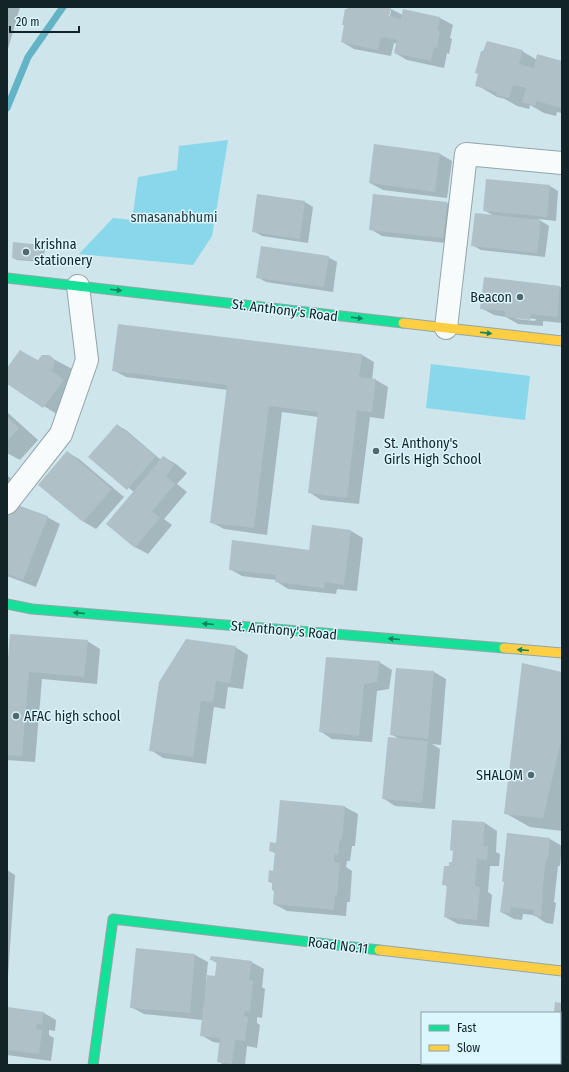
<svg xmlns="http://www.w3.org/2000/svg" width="569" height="1072" viewBox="0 0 569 1072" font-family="'Fira Sans Condensed',sans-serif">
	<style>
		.green { fill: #89d7ea }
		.shadow { fill: #0003; fill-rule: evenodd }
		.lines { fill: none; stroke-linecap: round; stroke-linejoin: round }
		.stream { stroke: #61b3c5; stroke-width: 7 }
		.building { fill: #afc1c6 }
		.street-casing { stroke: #93a5aa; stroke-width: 24 }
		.fast-casing { stroke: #93a5aa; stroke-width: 11 }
		.slow-casing { stroke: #93a5aa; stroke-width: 11 }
		.street { stroke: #f8fbfc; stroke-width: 22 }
		.fast { stroke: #16e098; stroke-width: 9 }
		.slow { stroke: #ffcf43; stroke-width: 9 }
		.oneway { fill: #148260 }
		.poi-dot { fill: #53686c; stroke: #dcf6fd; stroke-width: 1.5 }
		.labels { text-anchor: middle; stroke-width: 3; stroke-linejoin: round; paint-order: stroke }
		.park-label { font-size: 14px; fill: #233a41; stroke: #dcf6fd }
		.poi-label { font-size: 14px; fill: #122428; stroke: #dcf6fd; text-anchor: start }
		.street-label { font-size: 14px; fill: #122428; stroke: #dcf6fd }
	</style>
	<rect width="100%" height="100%" fill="#cde5eb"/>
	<g class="green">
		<polygon points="228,140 212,236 193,265 79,254 113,218 132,220 138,177 177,170 179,146"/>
		<polygon points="431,364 530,376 525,420 426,408"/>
	</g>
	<g class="shadow">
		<polygon points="7,7 20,7 8,49 7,49"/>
		<path d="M349 7H387L403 15 404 10 440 18 453 25 450 38 452 39 449 54 447 53 444 68 407 60 395 53 397 44 394 43 391 56 354 49 342 42 345 26 343 24ZM389 10H391L389 21Z"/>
		<polygon points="522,51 537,60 538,56 562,62 562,113 557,112 556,116 544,113 530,105 529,109 517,106 505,99 497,97 477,85"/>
		<polygon points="440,154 452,161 447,198 383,190 370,183"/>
		<polygon points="550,186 558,191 556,221 538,219 549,226 545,257 481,250 472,245 494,216 484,210"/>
		<polygon points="305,202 313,207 308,243 262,236 253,231"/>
		<polygon points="447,203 459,211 455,244 382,236 370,229"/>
		<polygon points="14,243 41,246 45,249 43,262 17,260 13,258"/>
		<polygon points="328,257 337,262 333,292 266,282 257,277"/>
		<path d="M560 287 562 288V323L543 321V326L518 324 506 317 494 315 481 308ZM515 317 536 319 535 321 517 319Z"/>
		<polygon points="21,351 39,361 48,356 72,369 74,374 63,418 7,383 7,370"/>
		<polygon points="362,355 374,362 372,380 376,380 388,387 384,419 370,417 359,504 321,500 309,492 318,417 282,412 267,535 224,529 211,522 228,390 126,377 113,370"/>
		<polygon points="7,412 38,440 20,460 7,453"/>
		<polygon points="117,425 126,430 161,460 164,457 176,464 187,473 177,484 187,492 164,519 172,525 148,554 135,547 134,492 90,457"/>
		<polygon points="67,452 79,459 124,497 96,529 84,522 40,485"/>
		<polygon points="7,475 19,487 7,499"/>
		<polygon points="47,517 60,524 36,587 7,576 7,519"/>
		<polygon points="351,531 363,538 357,591 337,589 336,594 288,589 276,581 276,580 242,576 230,569 310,551"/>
		<polygon points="87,641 100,649 97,684 42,679 35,762 7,760 7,659"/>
		<polygon points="235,647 248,655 243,689 228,687 225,709 214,707 206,764 163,758 151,750"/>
		<polygon points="379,662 392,670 389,689 377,691 372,742 332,739 320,731"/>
		<polygon points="434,672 446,679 441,745 432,744 440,749 435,809 395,806 383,798 399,739 391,734"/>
		<polygon points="562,673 562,831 530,827 505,813"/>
		<polygon points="281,801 345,807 358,814 355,846 352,846 350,861 347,861 346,867 352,871 350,902 347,902 346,916 287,911 274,904 275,891 273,884 269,881 274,872 276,854 271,851 277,844"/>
		<polygon points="485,823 497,831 496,852 500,854 499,866 490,866 488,892 492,895 489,927 458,924 445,917 448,887 443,884 450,868"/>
		<polygon points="550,839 562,846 560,866 558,866 554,902 556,903 553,924 546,923 534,915 523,914 522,920 514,919 501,912"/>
		<polygon points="7,870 15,875 7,990"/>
		<polygon points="137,949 195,955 208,962 206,981 215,977 217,963 212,960 251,962 264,969 262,987 265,989 262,1018 257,1017 257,1023 260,1025 257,1048 247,1046 245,1065 224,1065 218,1061 220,1043 213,1042 201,1035 203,1020 144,1014 131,1007"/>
		<polygon points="7,1008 44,1013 56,1020 55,1031 49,1030 49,1035 54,1038 51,1061 7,1055"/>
	</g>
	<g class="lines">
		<polyline class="stream" points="7,108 28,57 63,7"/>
	</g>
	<g class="building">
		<polygon points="348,7 391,7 389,16 401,19 403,9 440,17 438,30 440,31 437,48 434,47 431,61 394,53 397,40 381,37 378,50 341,42 344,25 342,25 345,9 347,9"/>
		<polygon points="487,41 523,50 519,64 534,68 537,54 562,61 561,108 537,101 535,106 522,102 526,88 513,85 509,98 496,95 497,92 475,86 478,74 475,73 481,51 483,51"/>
		<polygon points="374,144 440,153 435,192 369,183"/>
		<polygon points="486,179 550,185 547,217 483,211"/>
		<polygon points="257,194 305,201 300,239 252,232"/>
		<polygon points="373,194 447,202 443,238 369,230"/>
		<polygon points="475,213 541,220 537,253 471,246"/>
		<polygon points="13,242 41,245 39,261 12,258"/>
		<polygon points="261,246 329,256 324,287 256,278"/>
		<polygon points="484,277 560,286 557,317 531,314 530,320 505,317 505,311 480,309"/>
		<polygon points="118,324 362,354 359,377 376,379 372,412 357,411 347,498 308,493 318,412 269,406 254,528 210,523 227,385 112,371"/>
		<polygon points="20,350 37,361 42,355 49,355 52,357 55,362 53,369 51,370 64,380 43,408 7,384 7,368"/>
		<polygon points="7,417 19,428 7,441"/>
		<polygon points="117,424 156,456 127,490 88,457"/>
		<polygon points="67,451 112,489 83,522 38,485"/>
		<polygon points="163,456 175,465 166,476 175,484 152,511 160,518 135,548 106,524"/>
		<polygon points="12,503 48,516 23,580 7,574 7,516"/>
		<polygon points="312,525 351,530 344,585 325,582 324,588 275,582 276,575 229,570 232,540 309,550"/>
		<polygon points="10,634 88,640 84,677 29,672 22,756 7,755 7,658 8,658"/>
		<polygon points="186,639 236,646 230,683 216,681 213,702 201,701 193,757 149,751 159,682"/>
		<polygon points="326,657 380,661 377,682 364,684 359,736 319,732"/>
		<polygon points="522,663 562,672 562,737 543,818 504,814"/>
		<polygon points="396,668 434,671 428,739 390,735"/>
		<polygon points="388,737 428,741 422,803 382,799"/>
		<polygon points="280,800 345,806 342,840 340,839 338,855 335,854 334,862 340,863 337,895 335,895 334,910 273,904 274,891 272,890 272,882 268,882 269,870 273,871 275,852 269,851 270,842 276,843"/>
		<polygon points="452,820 485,822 483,846 488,846 487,860 477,859 475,886 480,887 477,920 444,917 447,885 442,885 444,866 449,866 449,862 452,862 453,851 450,850"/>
		<polygon points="507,833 550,838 548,859 546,859 542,895 543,895 541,917 533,916 534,910 511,907 510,913 500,912 504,882 502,882"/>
		<polygon points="136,948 195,954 190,1013 130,1008"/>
		<polygon points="211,956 252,961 249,980 253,981 250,1012 245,1011 244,1016 248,1017 245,1041 235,1040 232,1064 217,1062 220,1038 200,1036 207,975 215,976 217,961 210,960"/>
		<polygon points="555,1002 562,1003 562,1065 548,1065 548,1063 560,1063 560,1013 554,1013"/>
		<polygon points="7,1007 44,1012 42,1025 37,1024 36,1029 42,1030 39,1054 7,1050"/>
	</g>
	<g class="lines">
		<g class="street-casing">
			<g id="street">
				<polyline points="446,328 466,154 562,163"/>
				<polyline points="7,503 61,434 87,360 78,286"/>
			</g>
		</g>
		<g class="fast-casing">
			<g id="fast">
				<polyline points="7,278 403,323"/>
				<polyline points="7,604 32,609 504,648"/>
				<polyline points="93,1065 113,919 379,950"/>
			</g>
		</g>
		<g class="slow-casing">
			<g id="slow">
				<polyline points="403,323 562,341"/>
				<polyline points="504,648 562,653"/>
				<polyline points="379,950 562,971"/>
			</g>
		</g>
		<use href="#street" class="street"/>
		<use href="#fast" class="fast"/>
		<use href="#slow" class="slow"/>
	</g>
	<defs><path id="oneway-solid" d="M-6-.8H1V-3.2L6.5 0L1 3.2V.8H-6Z"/></defs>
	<g class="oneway">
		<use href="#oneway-solid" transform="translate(116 290) rotate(7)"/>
		<use href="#oneway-solid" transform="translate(357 318) rotate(7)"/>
		<use href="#oneway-solid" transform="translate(486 333) rotate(7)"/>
		<use href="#oneway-solid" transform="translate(79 613) rotate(-175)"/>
		<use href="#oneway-solid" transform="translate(208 624) rotate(-175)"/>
		<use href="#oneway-solid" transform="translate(394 639) rotate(-175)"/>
		<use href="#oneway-solid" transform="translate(523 650) rotate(-175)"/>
	</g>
	<g class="poi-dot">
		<circle cx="26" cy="252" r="4"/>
		<circle cx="520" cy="297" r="4"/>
		<circle cx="376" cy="451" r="4"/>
		<circle cx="16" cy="716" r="4"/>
		<circle cx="531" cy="775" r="4"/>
	</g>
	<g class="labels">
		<g class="park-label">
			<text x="174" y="222">smasanabhumi</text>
		</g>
		<g class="poi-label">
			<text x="34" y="249">krishna<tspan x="34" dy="16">stationery</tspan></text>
			<text x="512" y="302" text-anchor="end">Beacon</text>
			<text x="384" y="448">St. Anthony's<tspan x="384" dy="16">Girls High School</tspan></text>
			<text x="24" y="721">AFAC high school</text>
			<text x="523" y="780" text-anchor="end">SHALOM</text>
		</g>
		<g class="street-label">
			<text transform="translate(285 310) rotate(7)" y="5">St. Anthony's Road</text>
			<text transform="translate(284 630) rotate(5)" y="5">St. Anthony's Road</text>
			<text transform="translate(338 945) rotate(7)" y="5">Road No.11</text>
		</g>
	</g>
	<rect width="569" height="1072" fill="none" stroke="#122428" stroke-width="16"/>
	<rect x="421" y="1012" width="140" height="52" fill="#dcf6fd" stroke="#8ba2a8"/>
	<rect x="429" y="1025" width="20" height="6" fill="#16e098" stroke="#8ba2a8"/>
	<text x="457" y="1032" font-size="12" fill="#122428">Fast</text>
	<rect x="429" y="1045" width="20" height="6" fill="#ffcf43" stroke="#8ba2a8"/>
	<text x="457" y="1052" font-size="12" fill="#122428">Slow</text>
	<path d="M10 26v6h69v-6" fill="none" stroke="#122428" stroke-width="2"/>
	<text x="16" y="26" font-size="12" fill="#122428" stroke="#dcf6fd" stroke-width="3" paint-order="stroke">20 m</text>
</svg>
